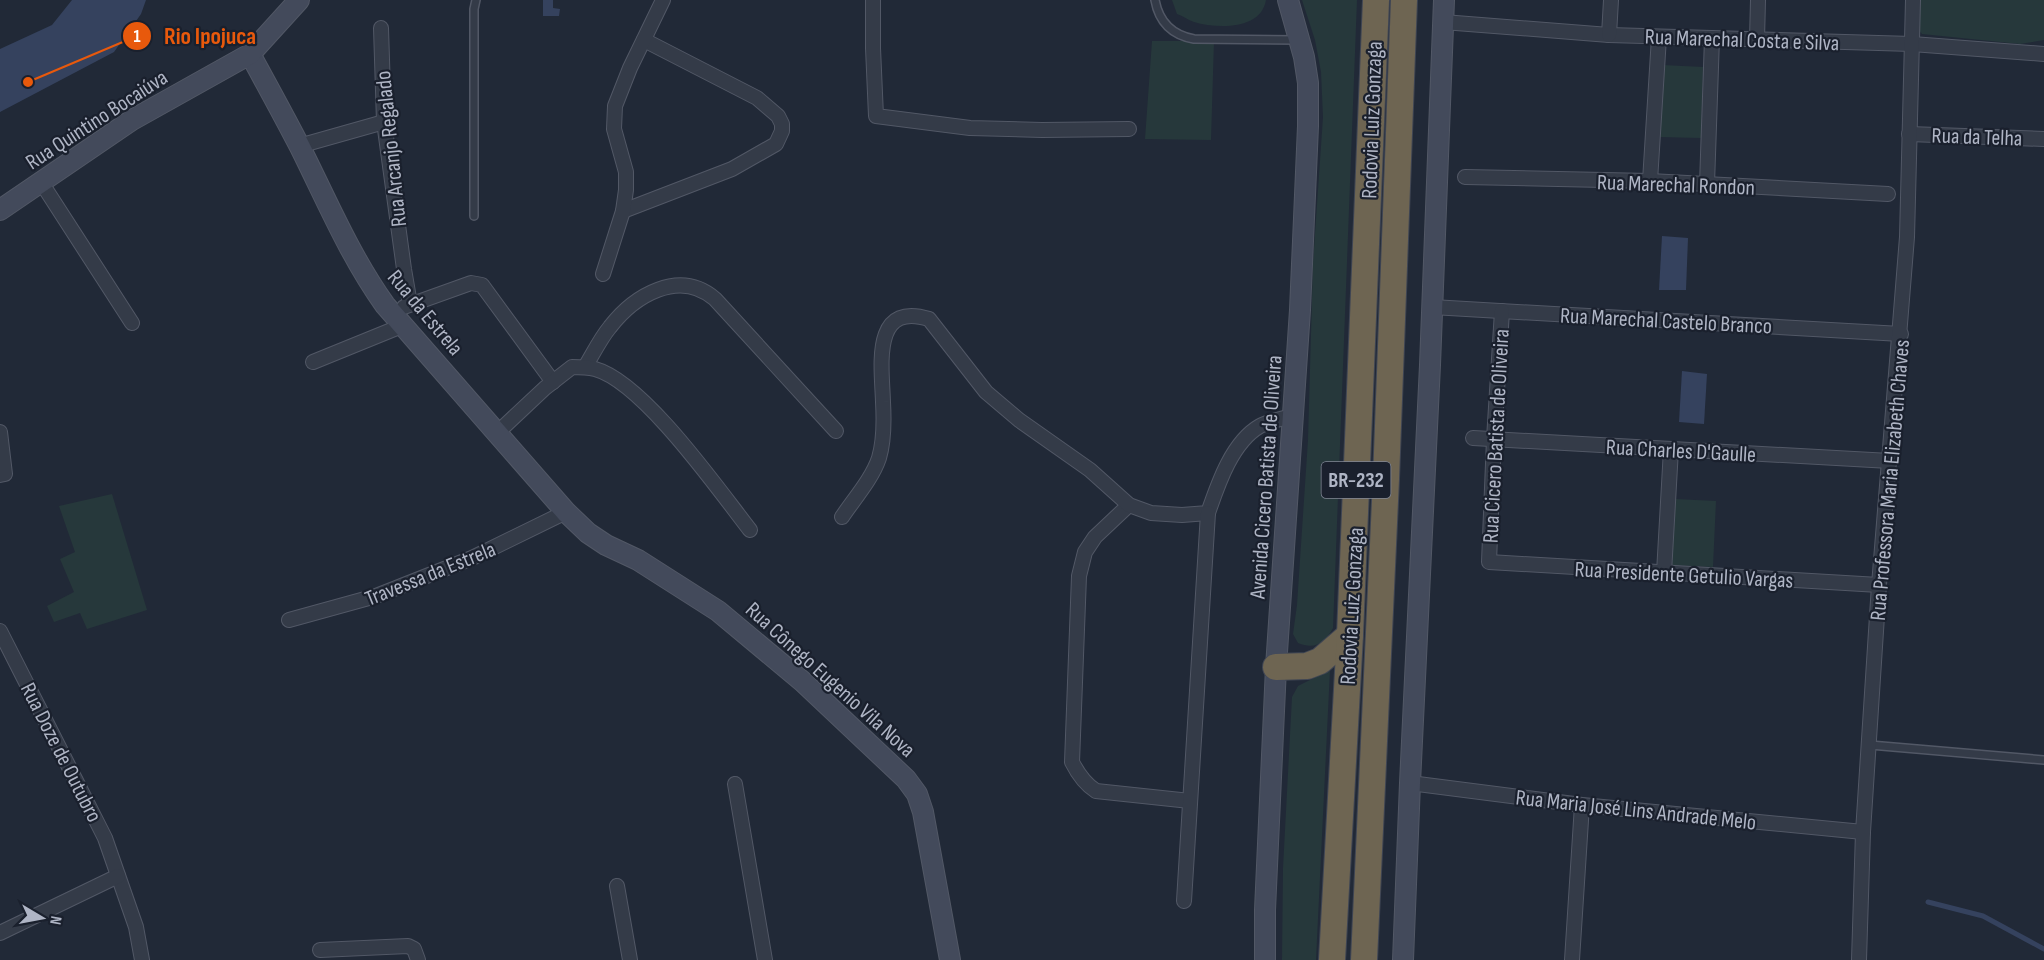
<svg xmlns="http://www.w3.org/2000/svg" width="2044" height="960" viewBox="0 0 2044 960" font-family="'Sofia Sans Condensed',sans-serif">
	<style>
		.green { fill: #26383b }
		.water { fill: #35425e }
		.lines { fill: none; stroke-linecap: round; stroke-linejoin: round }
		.stream { stroke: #35425e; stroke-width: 5 }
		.lane-casing { stroke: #525866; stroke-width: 10 }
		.street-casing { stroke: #525866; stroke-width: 16 }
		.secondary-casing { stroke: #525866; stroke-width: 22 }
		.highway-casing { stroke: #3f4553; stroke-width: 28 }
		.lane { stroke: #343b48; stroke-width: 7 }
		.street { stroke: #343b48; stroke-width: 14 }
		.secondary { stroke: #434a5b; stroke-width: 20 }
		.highway { stroke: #6e6552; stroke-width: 26 }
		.labels { text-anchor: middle; stroke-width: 4.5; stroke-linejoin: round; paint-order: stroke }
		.shield { fill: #1a202d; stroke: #828897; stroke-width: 1.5 }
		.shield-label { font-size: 21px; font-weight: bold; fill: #afb5c5 }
		.street-label { font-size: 22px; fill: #afb5c5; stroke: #1a202d }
		.leader { fill: none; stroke: #e8590c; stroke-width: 2 }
		.callout-dot { fill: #e8590c; stroke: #1a202d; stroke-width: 2 }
		.mark-label { font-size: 18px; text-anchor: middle; font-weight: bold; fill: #fff }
		.callout-label { font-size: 24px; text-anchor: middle; font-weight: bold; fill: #e8590c; stroke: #1a202d; stroke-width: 4.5; stroke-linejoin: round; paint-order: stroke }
	</style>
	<rect width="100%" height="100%" fill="#212937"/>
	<g class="green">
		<path d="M1172 0H1266C1261 30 1218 29 1194 22 1188 20 1183 16 1177 14Z"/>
		<path d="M1302 0H1357L1333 628C1325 643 1315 650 1298 643L1293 634 1297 605 1308 440 1313 263 1323 117 1321 72 1315 40Z"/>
		<polygon points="1919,0 2044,0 2044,40 2020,44 1922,34 1917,28"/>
		<polygon points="1152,41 1214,41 1211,140 1145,139"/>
		<polygon points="1662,65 1703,67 1701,138 1659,137"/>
		<polygon points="112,494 147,610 87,629 80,613 54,622 47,606 74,592 60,559 75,552 59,506"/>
		<polygon points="1675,499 1716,501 1713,567 1672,565"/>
		<polygon points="1330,670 1316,960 1282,960 1283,868 1292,697 1298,686"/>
	</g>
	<g class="water">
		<polygon points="72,0 146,0 141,14 114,52 0,112 0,49 52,25"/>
		<polygon points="543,0 553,0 553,8 560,9 559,16 543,16"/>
		<polygon points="1662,236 1688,238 1686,290 1659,290"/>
		<polygon points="1682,371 1707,374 1704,424 1679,422"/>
	</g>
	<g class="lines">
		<polyline class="stream" points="1928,902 1983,916 2044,949"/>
		<g class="lane-casing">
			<g id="lane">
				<path d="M1155 0C1159 22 1172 35 1194 39L1298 40"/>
				<polyline points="474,216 474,9 476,0"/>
				<polyline points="1870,745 2044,760"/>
			</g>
		</g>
		<g class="street-casing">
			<g id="street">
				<polyline points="873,0 873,48 876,116 970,128 1042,130 1129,129"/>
				<polyline points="1443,22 1609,35 1912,44 2044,54"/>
				<polyline points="381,28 384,122 404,269 410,304"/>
				<polyline points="1609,35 1611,0"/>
				<polyline points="1757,39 1758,0"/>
				<polyline points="1909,134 2044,139"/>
				<polyline points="299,146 384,122"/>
				<polyline points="1465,177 1650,181 1888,194"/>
				<polyline points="1650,181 1659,37"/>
				<polyline points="41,182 132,323"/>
				<polyline points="1707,184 1712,38"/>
				<polyline points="623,211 732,169 776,144 782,131 782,124 778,116 757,98 644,40"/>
				<polyline points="603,274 623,211 626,190 626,172 614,129 615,106 630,68 663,0"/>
				<polyline points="404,307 471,283 482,285 553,382"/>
				<polyline points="1432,307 1901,334"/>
				<polyline points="1502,311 1494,439 1489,562 1879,585"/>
				<polyline points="313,362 404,325"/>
				<path d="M585 367C593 354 600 339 610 327 634 296 679 268 715 299L836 431"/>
				<polyline points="0,432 5,474 0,475"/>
				<path d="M497 433 545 388 572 367C580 367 587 367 595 369 643 382 718 489 750 530"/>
				<polyline points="1473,438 1890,461"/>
				<path d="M1129 505 1095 537 1085 552 1079 576 1072 762C1078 774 1085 784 1096 791L1190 801"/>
				<path d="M842 517C854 499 872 479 879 458 884 441 884 419 883 402 882 367 871 301 929 319L986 392 1019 420 1090 470 1129 505 1151 513 1182 515 1208 513C1218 484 1232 442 1260 426 1269 421 1282 419 1292 416"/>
				<polyline points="1664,573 1671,449"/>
				<polyline points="289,620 376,596 472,558 566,512"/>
				<polyline points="0,631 105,838 136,927 142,960"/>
				<polyline points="1410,783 1582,805 1863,832"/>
				<polyline points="735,784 765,960"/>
				<polyline points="617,886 630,960"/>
				<polyline points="1184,901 1208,513"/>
				<polyline points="0,933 118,876"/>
				<polyline points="320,950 408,946 414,949 418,960"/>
				<polyline points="1572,960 1582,805"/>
				<polyline points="1859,960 1863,832 1879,585 1907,237 1913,0"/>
			</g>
		</g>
		<g class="secondary-casing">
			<g id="secondary">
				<path d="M250 54C267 85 284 116 300 147 327 201 350 256 385 305L566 512 588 533 606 545 638 560 718 611 802 681 906 779 917 794 923 812 950 960"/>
				<polyline points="0,210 132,120 250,54 299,0"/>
				<polyline points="1265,960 1265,910 1276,667 1300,310 1308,126 1308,83 1304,57 1288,0"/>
				<polyline points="1403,960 1410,783 1430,365 1444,0"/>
			</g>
		</g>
		<g class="highway-casing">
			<g id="highway">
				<polyline points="1276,667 1307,666 1320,661 1350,635"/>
				<polyline points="1332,960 1350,635 1376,0"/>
				<polyline points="1364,960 1386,479 1404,0"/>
			</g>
		</g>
		<use href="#lane" class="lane"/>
		<use href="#street" class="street"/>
		<use href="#secondary" class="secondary"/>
		<use href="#highway" class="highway"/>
	</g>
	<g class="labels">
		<rect class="shield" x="1321.5" y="462" width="69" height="36" rx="4.5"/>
		<g class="shield-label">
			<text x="1356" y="487">BR-232</text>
		</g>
		<g class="street-label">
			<text transform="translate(1742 39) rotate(2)" y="8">Rua Marechal Costa e Silva</text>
			<text transform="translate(96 119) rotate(-33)" y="8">Rua Quintino Bocaiúva</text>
			<text transform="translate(1371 120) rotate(-88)" y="8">Rodovia Luiz Gonzaga</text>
			<text transform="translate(1977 136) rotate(2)" y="8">Rua da Telha</text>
			<text transform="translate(390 149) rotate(-96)" y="8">Rua Arcanjo Regalado</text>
			<text transform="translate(1676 184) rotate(2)" y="8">Rua Marechal Rondon</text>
			<text transform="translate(426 312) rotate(50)" y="8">Rua da Estrela</text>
			<text transform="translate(1666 320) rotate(3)" y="8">Rua Marechal Castelo Branco</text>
			<text transform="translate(1495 436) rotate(-87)" y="8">Rua Cicero Batista de Oliveira</text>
			<text transform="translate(1681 450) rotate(3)" y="8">Rua Charles D'Gaulle</text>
			<text transform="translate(1265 477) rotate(-86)" y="8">Avenida Cicero Batista de Oliveira</text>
			<text transform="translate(1889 480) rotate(-85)" y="8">Rua Professora Maria Elizabeth Chaves</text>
			<text transform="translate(430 573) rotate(-22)" y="8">Travessa da Estrela</text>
			<text transform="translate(1684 574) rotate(3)" y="8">Rua Presidente Getulio Vargas</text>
			<text transform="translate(1351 606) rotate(-87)" y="8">Rodovia Luiz Gonzaga</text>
			<text transform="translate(831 679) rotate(42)" y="8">Rua Cônego Eugenio Vila Nova</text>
			<text transform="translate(62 752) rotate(63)" y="8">Rua Doze de Outubro</text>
			<text transform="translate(1636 809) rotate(6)" y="8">Rua Maria José Lins Andrade Melo</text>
		</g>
	</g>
	<path class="leader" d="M28 82L137 36"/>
	<g class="callout-dot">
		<circle cx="28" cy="82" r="6"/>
		<circle cx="137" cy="36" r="15"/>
	</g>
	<g class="mark-label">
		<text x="137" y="42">1</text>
	</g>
	<g class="callout-label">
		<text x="210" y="44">Rio Ipojuca</text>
	</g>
	<g transform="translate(42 918) rotate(100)" stroke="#1a202d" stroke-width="4.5" paint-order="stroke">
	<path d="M0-4.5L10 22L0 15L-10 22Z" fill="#afb5c5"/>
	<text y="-9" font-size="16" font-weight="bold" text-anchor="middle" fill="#afb5c5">N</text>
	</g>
</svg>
